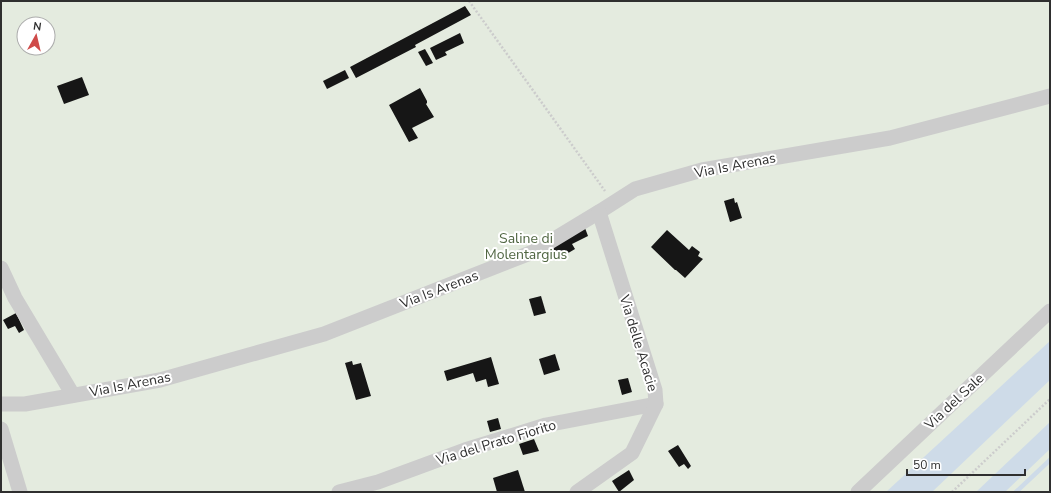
<svg xmlns="http://www.w3.org/2000/svg" width="1051" height="493" viewBox="0 0 1051 493" font-family="'Nunito Sans',sans-serif">
	<style>
		.green { fill: #e4ebdf; fill-rule: evenodd }
		.water { fill: #cedbe8 }
		.lines { fill: none; stroke-linecap: round; stroke-linejoin: round }
		.stream { stroke: #cedbe8; stroke-width: 4.5 }
		.building { fill: #161616 }
		.path { stroke: #ccc; stroke-width: 2.5; stroke-dasharray: 2 2; stroke-linecap: butt }
		.street { stroke: #ccc; stroke-width: 15 }
		.labels { text-anchor: middle; stroke-width: 4; stroke-linejoin: round; paint-order: stroke }
		.street-label { font-size: 14px; fill: #2f2f2f; stroke: #fff }
		.park-label { font-size: 14px; fill: #506642; stroke: #fff }
	</style>
	<rect width="100%" height="100%" fill="#fff"/>
	<path class="green" d="M1 1H1050V492H1ZM24 24H48V48H24Z"/>
	<g class="water">
		<polygon points="1050,341 1050,380 932,492 886,492"/>
		<polygon points="1050,422 1050,449 1005,492 976,492"/>
	</g>
	<g class="lines">
		<polyline class="stream" points="1016,492 1050,460"/>
	</g>
	<g class="building">
		<polygon points="465,6 471,15 415,45 416,47 356,78 350,67"/>
		<polygon points="460,33 464,43 445,52 447,55 436,60 430,48"/>
		<polygon points="425,49 433,63 426,66 418,52"/>
		<polygon points="345,70 349,78 327,89 323,81"/>
		<polygon points="82,77 89,95 64,104 57,86"/>
		<polygon points="420,88 427,101 427,103 426,104 434,117 412,128 418,138 409,142 389,105"/>
		<polygon points="734,198 735,203 737,202 742,218 730,222 724,201"/>
		<polygon points="585,228 588,236 572,244 575,249 555,261 550,249"/>
		<polygon points="667,230 689,250 692,246 700,252 698,256 703,259 685,278 676,270 675,270 651,247"/>
		<polygon points="541,296 546,313 534,316 529,299"/>
		<polygon points="16,313 24,330 19,333 15,326 8,329 3,320"/>
		<polygon points="555,354 560,370 544,375 539,359"/>
		<polygon points="491,357 499,384 488,387 486,379 476,382 473,373 447,381 444,371"/>
		<polygon points="352,361 353,365 361,363 371,396 356,400 345,363"/>
		<polygon points="628,378 632,392 622,395 618,380"/>
		<polygon points="498,418 501,429 490,432 487,421"/>
		<polygon points="534,439 539,451 523,455 519,444"/>
		<polygon points="678,445 691,466 688,469 684,464 679,467 668,451"/>
		<polygon points="518,470 525,492 497,492 493,478"/>
		<polygon points="629,470 634,480 619,492 612,481"/>
	</g>
	<g class="lines">
		<g class="path">
			<polyline points="469,1 605,191"/>
			<polyline points="952,492 1050,399"/>
		</g>
		<g class="street">
			<polyline points="1,268 15,298 73,395"/>
			<polyline points="1,404 25,404 160,380 324,334 533,252 599,212 635,189 702,170 890,138 1050,96"/>
			<polyline points="1,429 20,492"/>
			<polyline points="339,492 378,482 465,450 546,425 656,404"/>
			<polyline points="577,492 632,453 656,404 655,390 599,212"/>
			<polyline points="858,492 1050,311"/>
		</g>
	</g>
	<g class="labels">
		<g class="street-label">
			<text transform="translate(735 165) rotate(-11)" y="5">Via Is Arenas</text>
			<text transform="translate(439 289) rotate(-21)" y="5">Via Is Arenas</text>
			<text transform="translate(639 343) rotate(73)" y="5">Via delle Acacie</text>
			<text transform="translate(130 384) rotate(-11)" y="5">Via Is Arenas</text>
			<text transform="translate(954 401) rotate(-43)" y="5">Via del Sale</text>
			<text transform="translate(496 442) rotate(-17)" y="5">Via del Prato Fiorito</text>
		</g>
		<g class="park-label">
			<text x="526" y="243">Saline di<tspan x="526" dy="16">Molentargius</tspan></text>
		</g>
	</g>
	<rect width="1051" height="493" fill="none" stroke="#2f2f2f" stroke-width="4"/>
	<g transform="translate(36 36) rotate(8)"><circle r="19" fill="#ffffff" stroke="#acacac"/>
	<path d="M0-3L7 15L0 10L-7 15Z" fill="#cf4b49"/>
	<text y="-6" font-size="11" font-weight="bold" text-anchor="middle" fill="#2f2f2f">N</text>
	</g>
	<path d="M907 469v6h118v-6" fill="none" stroke="#2f2f2f" stroke-width="2"/>
	<text x="913" y="469" font-size="12" fill="#2f2f2f" stroke="#ffffff" stroke-width="3" paint-order="stroke">50 m</text>
</svg>
